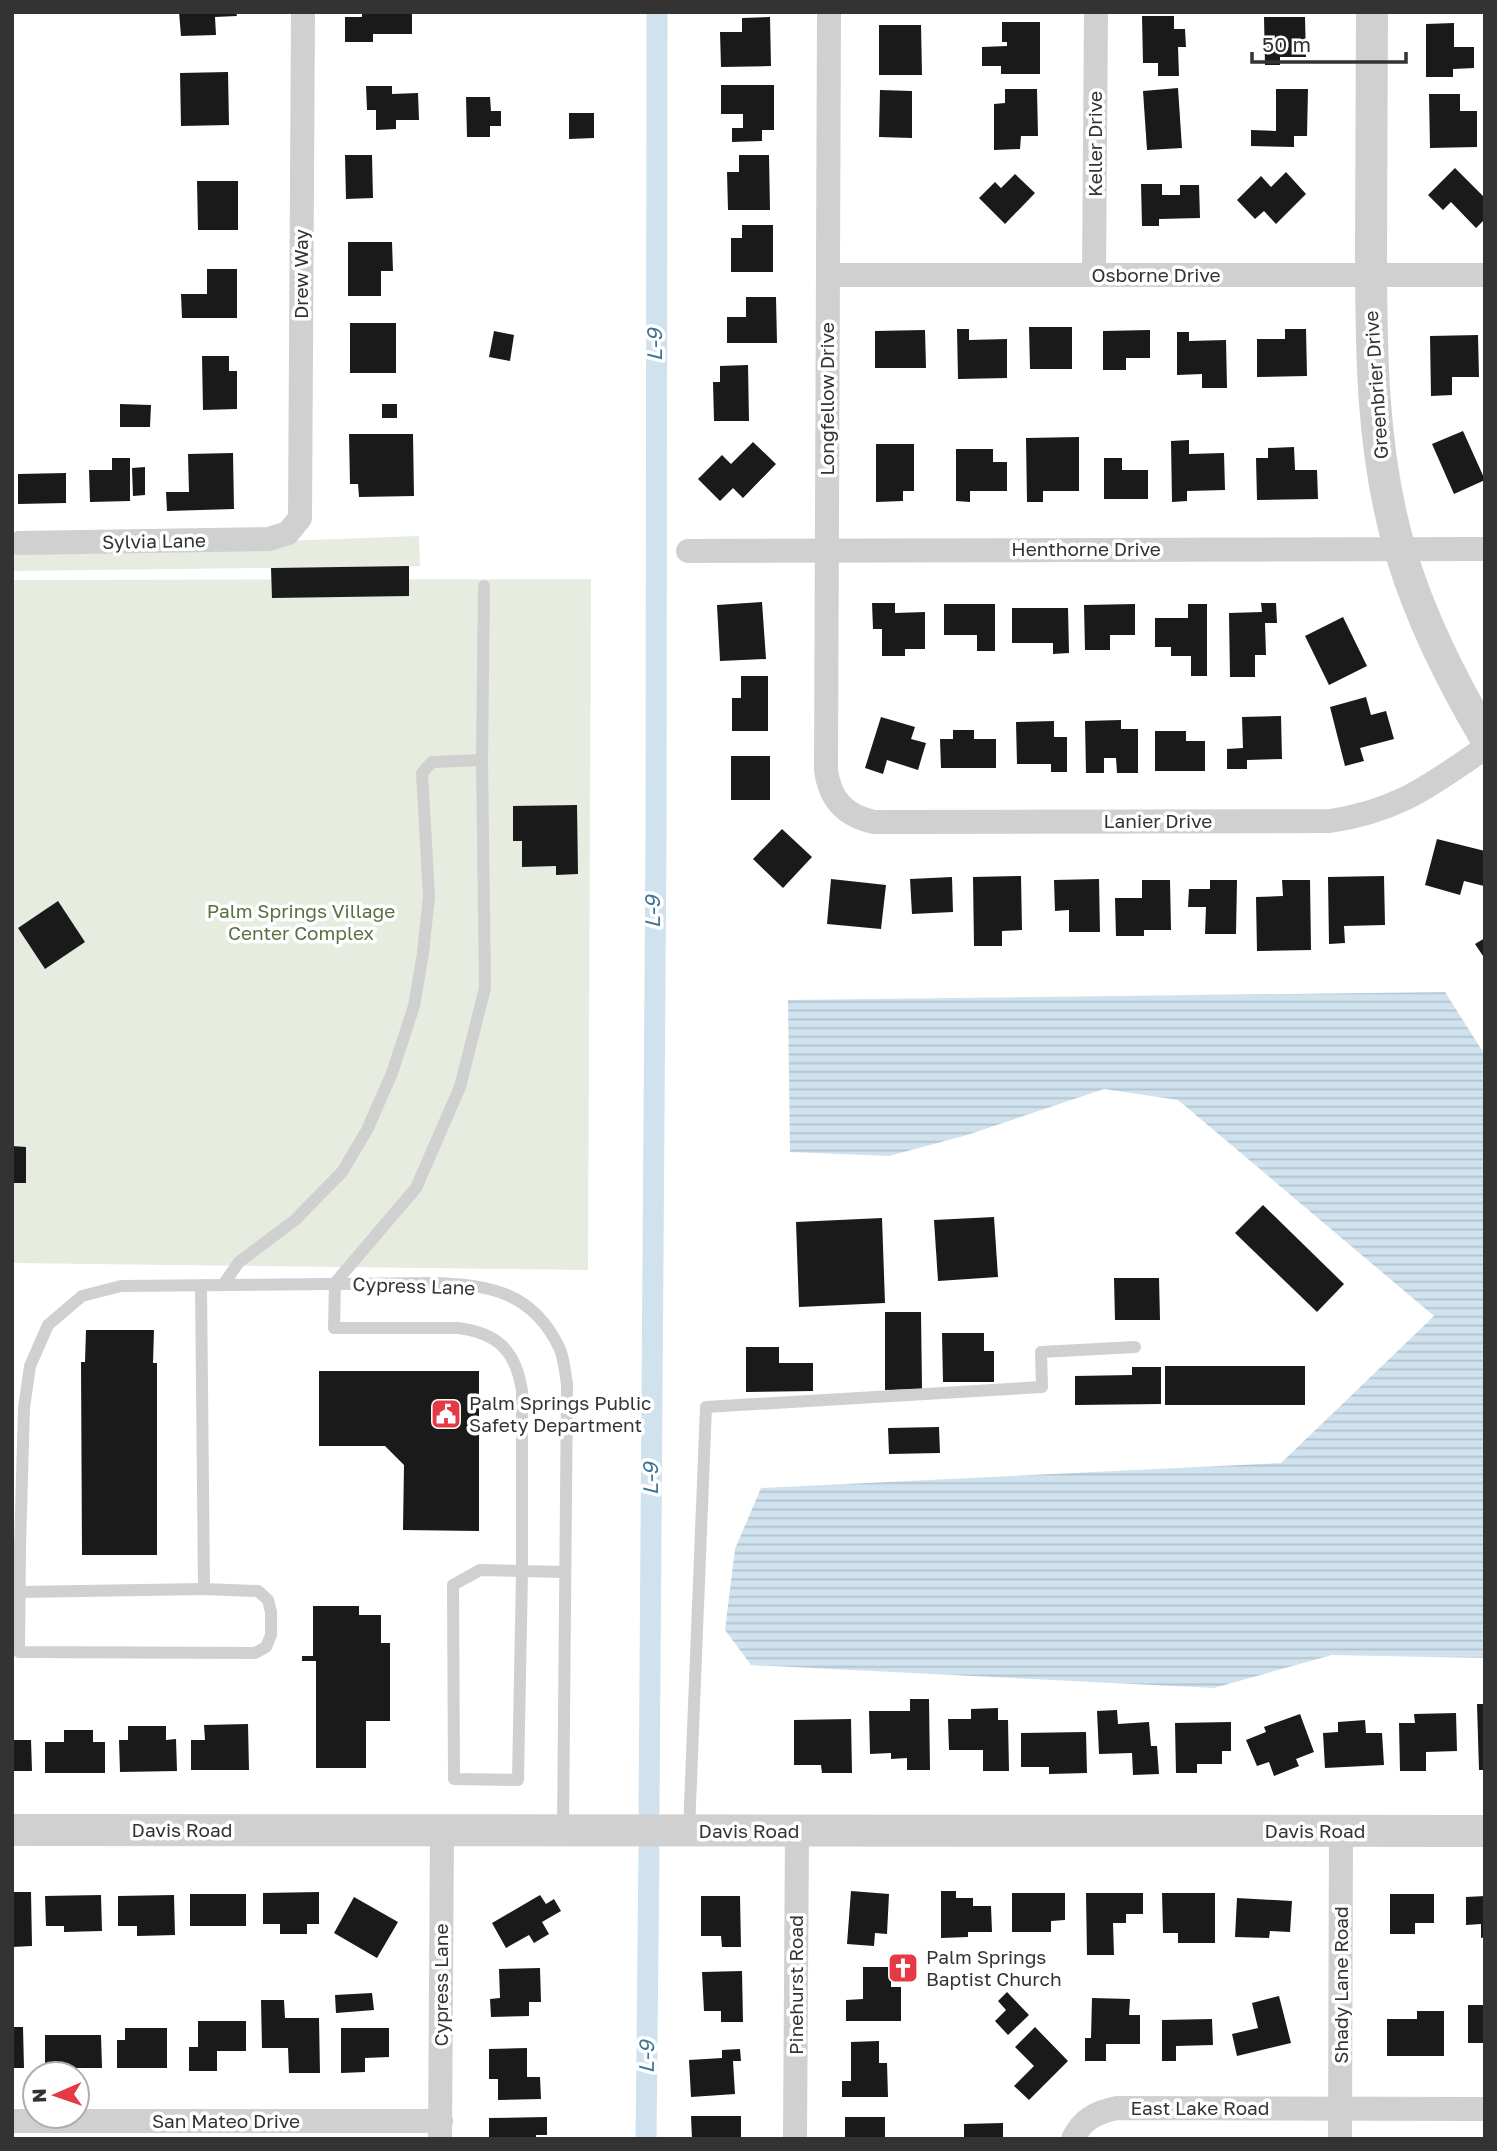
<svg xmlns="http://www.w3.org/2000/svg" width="1497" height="2151" viewBox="0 0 1497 2151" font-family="'Golos Text',sans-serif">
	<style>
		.park { fill: #e6ecdf }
		.water { fill: url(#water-rules) }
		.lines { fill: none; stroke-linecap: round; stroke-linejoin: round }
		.canal { stroke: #cfe2ee; stroke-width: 21 }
		.building { fill: #1a1a1a }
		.service { stroke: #d0d0d0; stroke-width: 12 }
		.minor { stroke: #d0d0d0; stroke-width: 24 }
		.tertiary { stroke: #d0d0d0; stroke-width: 32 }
		.labels { text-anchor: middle; stroke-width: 7; stroke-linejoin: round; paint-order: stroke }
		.street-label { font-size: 19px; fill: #333; stroke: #fff }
		.park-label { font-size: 19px; fill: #56703f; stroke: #fff }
		.poi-label { font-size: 19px; fill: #333; stroke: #fff; text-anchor: start }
		.water-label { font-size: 21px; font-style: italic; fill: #3f7597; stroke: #fff }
	</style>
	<defs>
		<pattern id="water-rules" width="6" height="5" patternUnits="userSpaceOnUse" patternTransform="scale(1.75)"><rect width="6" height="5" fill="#cfe2ee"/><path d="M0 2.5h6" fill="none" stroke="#b2c2cd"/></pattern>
	</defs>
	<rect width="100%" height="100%" fill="#fff"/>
	<g class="park">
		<polygon points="419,536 420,566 12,571 12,548 86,548"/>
		<polygon points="591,579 588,1270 12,1263 12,580"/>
	</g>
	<polygon class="water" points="1445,992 1485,1055 1485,1658 1332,1655 1214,1688 751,1665 725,1630 735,1549 761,1488 1281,1463 1434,1316 1178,1100 1104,1089 967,1135 889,1156 790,1152 788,1000"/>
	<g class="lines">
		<g class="canal">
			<polyline points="649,1812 656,839 657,12"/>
			<polyline points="646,2139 649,1849"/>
		</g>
	</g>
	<g class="building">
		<polygon points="179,12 236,12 237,16 215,17 216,35 181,36"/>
		<polygon points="362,12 412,12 412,34 373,34 373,42 345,42 345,17 362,17"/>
		<polygon points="1142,16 1174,16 1174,29 1185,29 1186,47 1178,47 1179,76 1158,76 1158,63 1143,63"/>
		<polygon points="770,17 771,66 721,67 720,32 742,32 742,18"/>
		<polygon points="1264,17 1305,17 1306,57 1280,57 1280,65 1265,65"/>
		<polygon points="1002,22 1040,22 1040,74 1001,74 1001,66 982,66 982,47 1007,46 1007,42 1002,42"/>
		<polygon points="1454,23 1454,47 1474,47 1474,68 1453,69 1453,77 1426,77 1426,24"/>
		<polygon points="879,25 921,25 922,75 879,75"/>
		<polygon points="228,72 229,125 181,126 180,73"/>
		<polygon points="721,85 774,85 774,130 762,130 762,141 732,142 732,128 743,128 743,114 721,114"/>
		<polygon points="366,86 392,86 392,94 418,93 419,120 396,120 396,129 376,130 376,110 367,110"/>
		<polygon points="1178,88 1182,148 1147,150 1143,91"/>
		<polygon points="1005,89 1037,89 1038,136 1021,136 1020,149 994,150 994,104 1005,103"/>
		<polygon points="1276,89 1308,89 1307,136 1294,136 1294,147 1251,146 1251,130 1276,131"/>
		<polygon points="880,90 912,91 912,138 879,137"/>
		<polygon points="1429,94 1460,94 1460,111 1477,111 1477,147 1430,148"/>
		<polygon points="466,97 490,97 491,111 501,111 501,126 490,126 490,137 467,137"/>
		<polygon points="569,113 594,113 594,138 569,139"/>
		<polygon points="345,155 372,155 373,198 346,199"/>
		<polygon points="739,155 769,155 770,210 728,210 727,172 739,172"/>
		<polygon points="1455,168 1485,198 1485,219 1476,228 1451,202 1443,210 1428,195"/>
		<polygon points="1286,172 1306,194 1276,224 1264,211 1255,219 1237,200 1261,176 1271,187"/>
		<polygon points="1015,174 1035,193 1005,224 979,198 995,182 1001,188"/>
		<polygon points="197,181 238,181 238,230 198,230"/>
		<polygon points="1141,184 1162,184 1162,195 1180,195 1180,185 1199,185 1200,218 1159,219 1159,226 1142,226"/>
		<polygon points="742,225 773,225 773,272 731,272 731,238 742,238"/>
		<polygon points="348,242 392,242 393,271 381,271 381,296 348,296"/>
		<polygon points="207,269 237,269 237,318 182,318 181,294 207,294"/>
		<polygon points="746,297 776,297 777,343 727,343 727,317 746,317"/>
		<rect x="350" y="323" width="46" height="50"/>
		<polygon points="1029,327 1072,327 1072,369 1030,369"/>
		<polygon points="957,329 969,329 969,340 1007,339 1007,378 958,379"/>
		<polygon points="1285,329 1306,329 1307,376 1257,377 1257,339 1285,339"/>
		<polygon points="925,330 926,368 875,368 875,331"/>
		<polygon points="1150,330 1150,358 1126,358 1126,370 1103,370 1103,331"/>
		<polygon points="494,331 514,335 510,361 489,357"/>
		<polygon points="1177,332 1189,332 1189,341 1226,340 1227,388 1202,388 1202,374 1177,375"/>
		<polygon points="1478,335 1479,377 1452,377 1452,395 1431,396 1430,336"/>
		<polygon points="202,356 229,356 229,371 237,371 237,409 203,410"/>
		<polygon points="748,365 749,421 714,421 713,382 720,382 720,366"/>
		<polygon points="120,404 151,405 150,427 120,427"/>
		<rect x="382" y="404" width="15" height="14"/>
		<polygon points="1463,431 1485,480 1454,494 1432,444"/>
		<polygon points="349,434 413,434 414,496 359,497 358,484 350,484"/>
		<polygon points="1079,437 1079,491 1043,491 1043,502 1027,502 1026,438"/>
		<polygon points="1189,440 1189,454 1224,453 1225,490 1187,491 1187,501 1172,502 1171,441"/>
		<polygon points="753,442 776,464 743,498 733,488 720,501 698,479 722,455 731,464"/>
		<polygon points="876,444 914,444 914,491 903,491 903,501 876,502"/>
		<polygon points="1294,447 1295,470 1317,470 1318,499 1257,500 1256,458 1268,458 1268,448"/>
		<polygon points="956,449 993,449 993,462 1007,462 1007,491 970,491 970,502 956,501"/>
		<polygon points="233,453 234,509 167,511 166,492 189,492 188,454"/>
		<polygon points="112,458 130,458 130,501 90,502 89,470 112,470"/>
		<polygon points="1104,458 1122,458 1122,470 1148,470 1148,499 1104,499"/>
		<polygon points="145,467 145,495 133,496 132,468"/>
		<polygon points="66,473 66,503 18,504 18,474"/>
		<polygon points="409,566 409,596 272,598 271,568"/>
		<polygon points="762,602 766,659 720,661 717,605"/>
		<polygon points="872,603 895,603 895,613 925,612 925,649 905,649 905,656 882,656 882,629 873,629"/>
		<polygon points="1261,603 1276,603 1277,623 1265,623 1266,655 1255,655 1255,677 1230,677 1229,613 1262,612"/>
		<polygon points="944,604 995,604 995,651 977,651 977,635 944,635"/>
		<polygon points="1135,604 1135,635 1110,635 1110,650 1085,650 1084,605"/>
		<polygon points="1188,604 1207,604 1207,676 1191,676 1191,656 1171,656 1171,647 1155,647 1155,618 1188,618"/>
		<polygon points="1012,608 1068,608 1069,653 1053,654 1053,643 1012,643"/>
		<polygon points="1343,617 1367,666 1329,685 1305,636"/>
		<polygon points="741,676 768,676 768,731 732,731 732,698 741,698"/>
		<polygon points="1366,697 1371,715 1386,711 1394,739 1360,748 1364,761 1345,766 1330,707"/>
		<polygon points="1281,716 1282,759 1247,760 1247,769 1227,769 1227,749 1243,748 1242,717"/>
		<polygon points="881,717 915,727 911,739 926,743 918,770 887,760 883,774 865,768"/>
		<polygon points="1121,720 1121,729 1138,729 1138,773 1117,773 1116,758 1104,758 1104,773 1086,773 1085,721"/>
		<polygon points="1054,721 1054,737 1067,737 1067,772 1051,772 1051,764 1017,764 1016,722"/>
		<polygon points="953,730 974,730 974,739 996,739 996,768 941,768 940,739 953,739"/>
		<polygon points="1155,731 1186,731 1186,741 1205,741 1205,771 1155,771"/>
		<rect x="731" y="756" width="39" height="44"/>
		<polygon points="577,805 578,874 556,875 556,866 522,867 522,841 513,841 513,806"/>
		<polygon points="782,829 812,857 783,888 753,859"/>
		<polygon points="1437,839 1485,851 1484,886 1464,881 1460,895 1425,885"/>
		<polygon points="1021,876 1022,930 1002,931 1002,946 974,946 973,877"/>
		<polygon points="1384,876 1385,925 1344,926 1345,943 1329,944 1328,877"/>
		<polygon points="952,877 953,912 912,914 910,879"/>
		<polygon points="831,879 886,885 881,929 827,924"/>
		<polygon points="1099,879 1100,932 1069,932 1069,910 1055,911 1054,880"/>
		<polygon points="1142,880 1170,880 1171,930 1144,930 1144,936 1116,936 1115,898 1142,898"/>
		<polygon points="1210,880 1237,880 1236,934 1205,934 1206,907 1188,907 1189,889 1210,889"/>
		<polygon points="1282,880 1310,880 1311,950 1257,951 1256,897 1283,896"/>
		<polygon points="58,901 85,942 45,969 18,928"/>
		<polygon points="1485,938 1485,959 1475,944"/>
		<polygon points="12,1146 26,1147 26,1183 12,1183"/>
		<polygon points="1263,1205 1344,1284 1317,1312 1235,1233"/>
		<polygon points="994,1217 998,1277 938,1281 934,1220"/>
		<polygon points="882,1218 885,1303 799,1307 796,1222"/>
		<polygon points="1114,1278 1159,1278 1160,1320 1115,1320"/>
		<polygon points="885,1312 921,1312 922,1389 885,1390"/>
		<polygon points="86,1330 154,1330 153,1363 157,1363 157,1555 82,1555 81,1362 85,1362"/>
		<polygon points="942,1333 984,1333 984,1351 994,1351 994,1382 943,1382"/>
		<polygon points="746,1347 779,1347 779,1363 813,1363 813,1391 746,1392"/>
		<rect x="1165" y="1366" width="140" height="39"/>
		<polygon points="1132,1367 1161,1367 1161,1404 1075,1405 1075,1376 1132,1375"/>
		<polygon points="319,1371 479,1371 479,1531 403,1530 404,1465 385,1446 319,1446"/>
		<polygon points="939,1427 940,1453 889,1454 888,1428"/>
		<polygon points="313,1606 359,1606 359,1615 381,1615 381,1643 390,1643 390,1721 366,1721 366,1768 316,1768 316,1661 302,1661 302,1656 313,1656"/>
		<polygon points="910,1699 929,1699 930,1770 907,1770 907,1758 891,1759 891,1753 870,1754 869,1711 910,1711"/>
		<polygon points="1477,1704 1485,1704 1485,1770 1479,1770"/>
		<polygon points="998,1708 998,1720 1008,1720 1009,1771 983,1771 983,1750 949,1750 948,1719 971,1719 971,1709"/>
		<polygon points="1117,1710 1118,1724 1149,1722 1151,1746 1157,1746 1159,1774 1133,1775 1132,1753 1099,1754 1097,1711"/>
		<polygon points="1456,1713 1457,1751 1426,1752 1426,1771 1400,1771 1399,1723 1415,1723 1414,1714"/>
		<polygon points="1300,1714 1314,1752 1296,1759 1299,1766 1274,1776 1269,1762 1257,1766 1246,1740 1266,1732 1264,1727"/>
		<polygon points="851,1719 852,1773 822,1773 821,1765 794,1765 794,1720"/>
		<polygon points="1365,1720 1366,1733 1382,1733 1384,1765 1325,1768 1323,1733 1338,1732 1338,1722"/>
		<polygon points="1231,1722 1231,1751 1222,1751 1222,1764 1197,1764 1197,1773 1176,1773 1175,1723"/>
		<polygon points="248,1724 249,1770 191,1770 191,1740 205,1740 204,1725"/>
		<polygon points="128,1726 166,1726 166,1740 176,1739 177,1771 120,1772 119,1740 128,1740"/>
		<polygon points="64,1730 93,1730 93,1742 105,1742 105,1773 45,1773 45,1742 64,1742"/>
		<polygon points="1086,1732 1087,1773 1049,1774 1049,1767 1021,1767 1021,1733"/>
		<polygon points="12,1740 31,1740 32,1771 12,1771"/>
		<polygon points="851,1891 889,1894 887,1934 875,1933 874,1946 847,1944"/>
		<polygon points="941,1891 956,1891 956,1898 973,1898 973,1906 991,1906 992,1932 968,1932 968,1937 941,1938"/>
		<polygon points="12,1892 31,1892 32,1946 12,1947"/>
		<polygon points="319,1892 319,1924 307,1924 307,1934 280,1934 280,1924 263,1924 263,1893"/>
		<polygon points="1012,1893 1065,1893 1065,1920 1051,1921 1051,1932 1012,1932"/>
		<polygon points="1086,1893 1143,1893 1143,1914 1126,1914 1126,1923 1113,1923 1114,1955 1087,1955"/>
		<polygon points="1162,1893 1215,1893 1215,1943 1178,1943 1178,1933 1163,1933"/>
		<rect x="190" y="1894" width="56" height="32"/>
		<polygon points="1390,1894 1434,1894 1434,1923 1415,1923 1415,1934 1390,1934"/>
		<polygon points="101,1895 102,1931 64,1932 64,1926 46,1926 45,1896"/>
		<polygon points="174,1895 175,1935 137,1936 137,1926 118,1926 118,1896"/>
		<polygon points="540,1895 546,1904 554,1899 561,1911 542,1922 549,1934 534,1943 529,1935 506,1948 492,1923"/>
		<polygon points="701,1896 740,1896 741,1947 722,1947 721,1936 701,1936"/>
		<polygon points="1485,1896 1485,1937 1481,1938 1481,1924 1466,1925 1466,1897"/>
		<polygon points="354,1897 398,1922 377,1958 334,1933"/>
		<polygon points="1237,1898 1292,1901 1290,1932 1270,1931 1269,1938 1235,1937"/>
		<polygon points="863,1967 891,1967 891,1987 901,1987 901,2021 846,2021 846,2000 863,1999"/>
		<polygon points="540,1968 541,2002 529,2002 529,2016 491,2017 490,1999 500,1998 499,1969"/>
		<polygon points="742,1971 743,2022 721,2022 721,2011 704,2011 702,1972"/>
		<polygon points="1007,1992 1029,2015 1008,2035 995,2021 1006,2010 998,2001"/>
		<polygon points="372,1993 374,2010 336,2013 335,1995"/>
		<polygon points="1279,1996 1291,2043 1237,2056 1232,2034 1258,2028 1252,2003"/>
		<polygon points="1092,1998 1130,1999 1129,2015 1140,2015 1140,2044 1106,2044 1106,2061 1085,2061 1085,2038 1091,2038"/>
		<polygon points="261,2000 284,2000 285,2018 319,2018 320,2073 289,2073 288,2048 262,2048"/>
		<rect x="1468" y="2005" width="17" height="38"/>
		<polygon points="1417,2011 1444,2011 1444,2056 1387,2056 1387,2019 1417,2019"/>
		<polygon points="1212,2019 1213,2045 1176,2046 1176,2061 1162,2061 1162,2020"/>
		<polygon points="198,2021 246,2021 246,2051 217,2051 217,2071 189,2071 189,2047 198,2047"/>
		<polygon points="12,2027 23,2027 24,2068 12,2068"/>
		<polygon points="1035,2027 1068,2061 1029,2100 1014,2086 1034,2066 1015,2047"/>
		<polygon points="125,2028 167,2028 167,2068 117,2068 117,2040 125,2040"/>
		<polygon points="341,2028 389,2028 389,2057 365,2058 365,2072 341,2073"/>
		<polygon points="45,2035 101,2035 102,2068 45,2068"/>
		<polygon points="879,2041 879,2063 887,2063 888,2097 842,2097 842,2081 851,2081 851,2042"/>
		<polygon points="527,2048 527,2077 540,2077 541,2099 498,2100 498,2079 489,2079 489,2049"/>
		<polygon points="740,2049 741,2061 733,2061 735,2094 691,2097 689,2060 722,2058 722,2050"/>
		<polygon points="691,2116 741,2116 741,2139 692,2139"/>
		<polygon points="547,2117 547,2135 536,2135 536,2139 489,2139 489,2118"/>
		<rect x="845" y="2117" width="40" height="22"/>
		<polygon points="1003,2123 1003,2139 964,2139 964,2124"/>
	</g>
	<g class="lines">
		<g class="service">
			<path d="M484 586 482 760 485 988 460 1087 416 1188 335 1283 334 1328H458C498 1333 516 1351 522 1391V1571L518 1780 454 1779 453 1585 480 1570 565 1572"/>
			<polyline points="201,1285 204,1589"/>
			<polyline points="223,1285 239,1262 295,1220 342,1172 367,1130 392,1073 414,1006 423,953 429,896 422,773 432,762 482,760"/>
			<path d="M12 1547H20L24 1408 30 1366 48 1325 82 1296 121 1286 435 1283C490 1285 532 1292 559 1347 564 1357 565 1373 567 1384L563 1830"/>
			<polyline points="19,1592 204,1589 258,1591 268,1600 271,1612 271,1635 266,1647 255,1653 19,1652 20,1547"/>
			<polyline points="689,1830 706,1407 1042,1387 1041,1352 1135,1347"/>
		</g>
		<g class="minor">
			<path d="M829 12 826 770C830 800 845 816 874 822L1330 821C1398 811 1429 786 1485 748"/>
			<polyline points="828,275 1485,275"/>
			<polyline points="1094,275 1096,12"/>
			<polyline points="19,543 269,539 288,533 300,518 303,12"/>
			<polyline points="688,551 1485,549"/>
			<polyline points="12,2121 441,2121"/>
			<polyline points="440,2139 442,1830"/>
			<polyline points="795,2139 797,1831"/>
			<path d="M1073 2139C1082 2119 1097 2112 1117 2108L1485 2109"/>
			<polyline points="1340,2139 1341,1831"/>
		</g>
		<g class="tertiary">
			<path d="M1372 12C1372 90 1371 168 1371 245 1371 348 1371 450 1400 550 1420 617 1450 677 1485 737"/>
			<polyline points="12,1830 1485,1831"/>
		</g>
	</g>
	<defs>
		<g id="civic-square" transform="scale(1.575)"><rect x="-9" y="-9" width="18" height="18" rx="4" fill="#e63946" stroke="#fff"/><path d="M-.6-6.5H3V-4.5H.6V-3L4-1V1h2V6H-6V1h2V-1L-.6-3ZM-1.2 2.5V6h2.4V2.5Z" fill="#fff"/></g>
		<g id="church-square" transform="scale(1.575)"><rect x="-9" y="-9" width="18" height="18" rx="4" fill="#e63946" stroke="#fff"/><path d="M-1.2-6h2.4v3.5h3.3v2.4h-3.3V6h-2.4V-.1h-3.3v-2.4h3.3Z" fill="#fff"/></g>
	</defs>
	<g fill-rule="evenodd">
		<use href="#civic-square" x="446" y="1414"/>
		<use href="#church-square" x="903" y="1968"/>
	</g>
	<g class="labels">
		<g class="street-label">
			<text transform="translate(1095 144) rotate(-90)" y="7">Keller Drive</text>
			<text transform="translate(301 274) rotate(-90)" y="7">Drew Way</text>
			<text x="1156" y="282">Osborne Drive</text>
			<text transform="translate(1376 385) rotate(-94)" y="7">Greenbrier Drive</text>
			<text transform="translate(827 399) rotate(-90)" y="7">Longfellow Drive</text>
			<text transform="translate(154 541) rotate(-1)" y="7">Sylvia Lane</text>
			<text x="1086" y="556">Henthorne Drive</text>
			<text x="1158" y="828">Lanier Drive</text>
			<text transform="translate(414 1286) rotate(2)" y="7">Cypress Lane</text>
			<text x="182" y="1837">Davis Road</text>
			<text x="749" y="1838">Davis Road</text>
			<text x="1315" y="1838">Davis Road</text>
			<text transform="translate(441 1985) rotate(-90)" y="7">Cypress Lane</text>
			<text transform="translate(796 1985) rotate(-90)" y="7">Pinehurst Road</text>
			<text transform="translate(1341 1985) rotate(-90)" y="7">Shady Lane Road</text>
			<text x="1200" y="2115">East Lake Road</text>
			<text x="226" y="2128">San Mateo Drive</text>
		</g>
		<g class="park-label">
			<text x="301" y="918">Palm Springs Village<tspan x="301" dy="22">Center Complex</tspan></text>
		</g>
		<g class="poi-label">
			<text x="469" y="1410">Palm Springs Public<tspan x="469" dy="22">Safety Department</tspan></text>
			<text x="926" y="1964">Palm Springs<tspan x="926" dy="22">Baptist Church</tspan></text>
		</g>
		<g class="water-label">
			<text transform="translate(655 345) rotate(-90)" y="7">L-9</text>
			<text transform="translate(653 912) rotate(-90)" y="7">L-9</text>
			<text transform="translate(651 1479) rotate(-90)" y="7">L-9</text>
			<text transform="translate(647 2057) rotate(-89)" y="7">L-9</text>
		</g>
	</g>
	<rect width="1497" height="2151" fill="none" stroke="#333333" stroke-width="28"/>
	<g transform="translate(56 2095) rotate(268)"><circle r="33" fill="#ffffff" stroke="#adadad" stroke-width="2"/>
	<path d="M0-5L12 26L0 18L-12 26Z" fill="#e63946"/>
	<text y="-10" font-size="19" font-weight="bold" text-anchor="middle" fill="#333333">N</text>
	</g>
	<path d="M1252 52v10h154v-10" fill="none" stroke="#333333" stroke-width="3.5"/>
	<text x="1262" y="52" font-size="21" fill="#333333" stroke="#ffffff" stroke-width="5" paint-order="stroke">50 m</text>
</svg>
